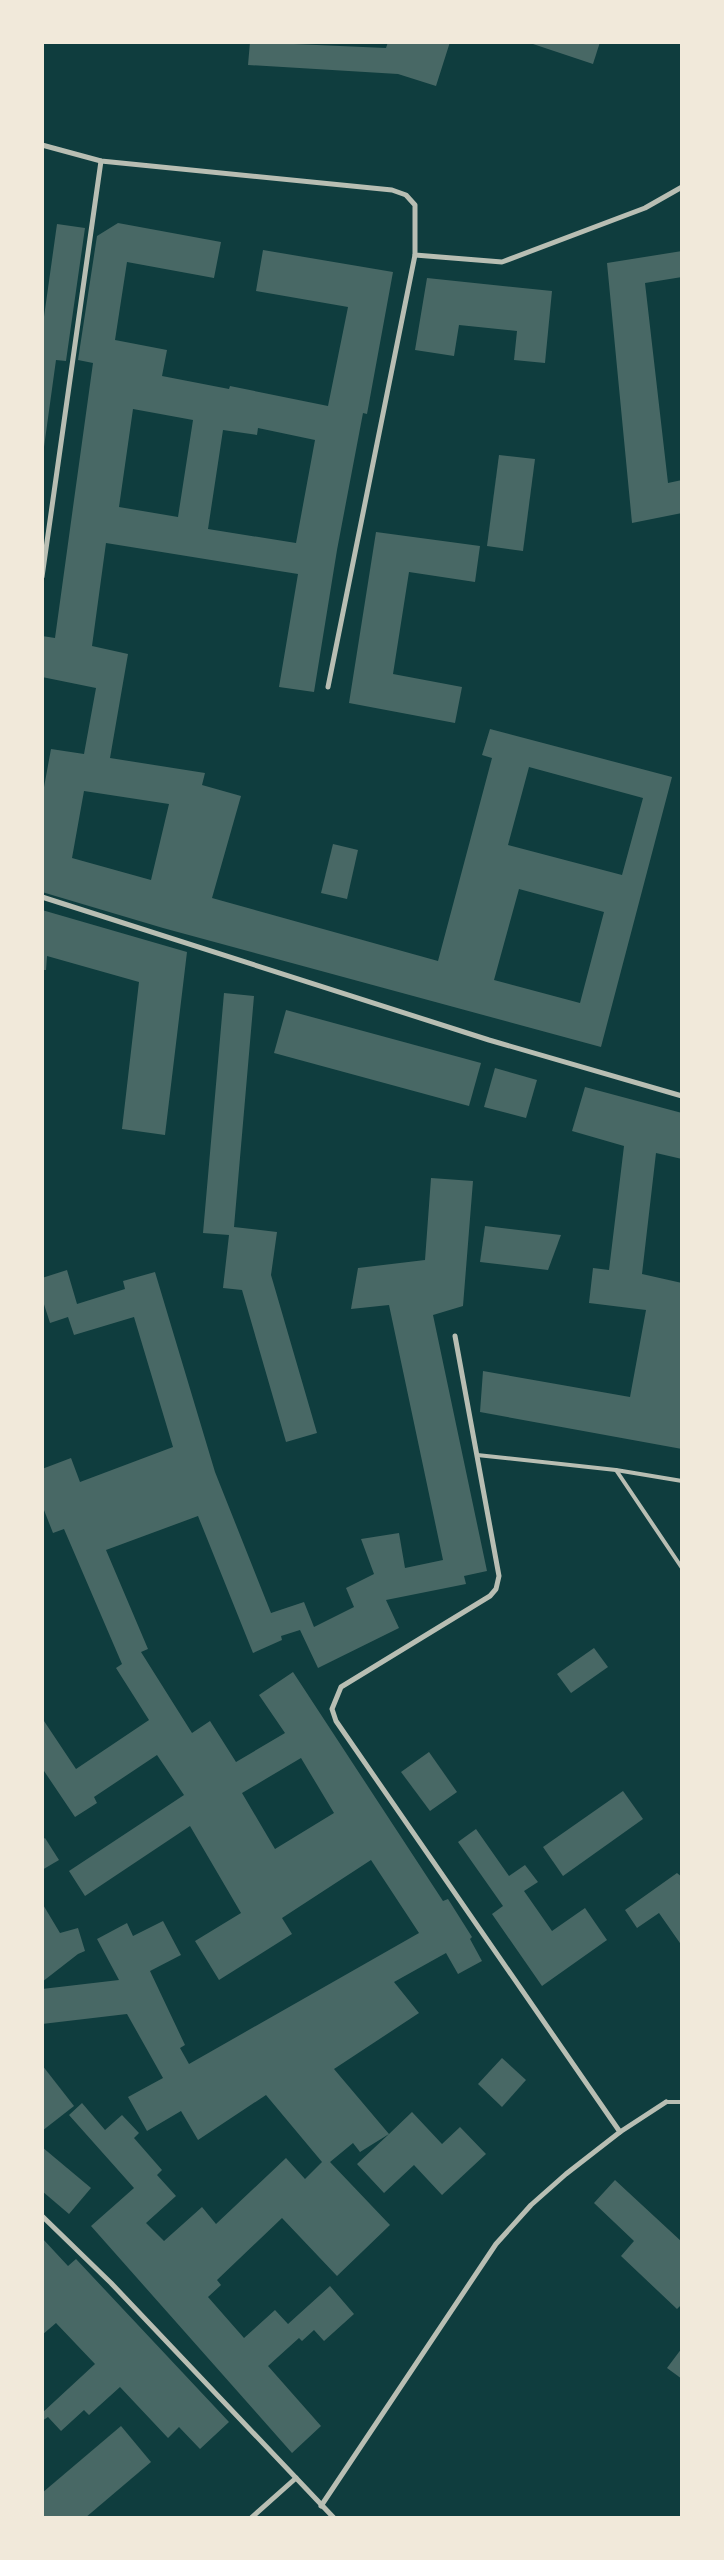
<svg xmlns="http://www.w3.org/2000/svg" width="724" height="2560" viewBox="0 0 724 2560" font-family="Rubik,sans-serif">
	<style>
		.building { fill: #486865; fill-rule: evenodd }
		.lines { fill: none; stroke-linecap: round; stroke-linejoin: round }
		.service { stroke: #b8beb3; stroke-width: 4 }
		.minor { stroke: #b8beb3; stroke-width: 5 }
	</style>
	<rect width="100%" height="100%" fill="#0f3d3e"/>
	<g class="building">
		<polygon points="250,42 386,48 388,42 450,42 436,86 398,74 248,65"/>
		<polygon points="527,42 600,42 593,64"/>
		<path d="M118 223 221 242 214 278 127 262 115 340 167 350 162 376 229 389 230 386 328 406 348 307 256 291 263 250 393 272 367 414 363 413 337 550 314 692 279 687 298 574 106 543 92 646 128 654 110 758 205 773 202 785 241 796 212 898 438 961 492 758 482 755 490 729 672 777 601 1047 163 928 42 892V798L51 749 84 754 96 688 42 677V636L55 638 74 500 93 363 78 360 97 236ZM133 409 193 420 178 517 119 507ZM258 428 315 440 296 543 208 529 223 430 257 435ZM529 767 643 798 622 875 508 845ZM84 791 169 804 151 880 72 858ZM519 889 604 912 580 1003 494 980Z"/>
		<polygon points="57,224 85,228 66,361 56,360 44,447 42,331"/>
		<polygon points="682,251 682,277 645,283 668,483 682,480 682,513 632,523 607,263"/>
		<polygon points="427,278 552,291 545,363 514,360 517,331 459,325 454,356 415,350"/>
		<polygon points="499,455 535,459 523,551 487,546"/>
		<polygon points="376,532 480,546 475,582 409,572 393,674 462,687 455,723 349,703"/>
		<polygon points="333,844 358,850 347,899 321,893"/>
		<polygon points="42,910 187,952 165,1135 122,1129 139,982 47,956 46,970 42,970"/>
		<polygon points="224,993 254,996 234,1227 277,1232 271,1275 317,1433 286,1442 242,1290 223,1288 229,1235 203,1233"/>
		<polygon points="286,1010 481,1063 469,1106 274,1053"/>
		<polygon points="495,1068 537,1080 526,1118 484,1107"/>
		<polygon points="585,1087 682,1113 682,1159 656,1153 642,1274 682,1283 682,1449 480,1412 483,1371 630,1397 646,1310 589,1303 593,1268 609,1270 624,1146 572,1131"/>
		<path d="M431 1178 473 1181 463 1306 433 1315 487 1571 464 1576 466 1584 386 1600 399 1628 318 1668 300 1630 281 1636 282 1640 253 1653 198 1516 106 1550 148 1649 141 1652 192 1733 210 1721 236 1762 285 1733 259 1695 293 1672 443 1901 448 1899 472 1937 470 1939 482 1961 458 1974 446 1953 394 1982 419 2013 334 2069 389 2134 412 2112 442 2144 460 2127 486 2154 442 2195 414 2165 384 2193 357 2164 389 2134 360 2152 353 2143 330 2162 390 2225 337 2276 282 2218 217 2280 221 2285 208 2297 244 2338 275 2310 288 2324 330 2286 354 2314 324 2341 314 2330 302 2341 299 2338 268 2366 321 2426 292 2453 91 2226 134 2188 69 2115 82 2103 105 2130 122 2115 139 2133 134 2138 162 2170 157 2175 176 2196 146 2223 164 2241 202 2207 216 2224 286 2158 305 2179 322 2162 266 2095 198 2140 181 2111 147 2131 128 2097 163 2078 127 2014 42 2024V1989L119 1980 97 1939 127 1923 133 1936 163 1921 181 1955 150 1971 185 2045 180 2048 189 2064 419 1933 371 1860 282 1918 292 1934 219 1980 195 1941 241 1913 190 1826 85 1896 69 1871 184 1795 157 1755 94 1797 97 1803 75 1817 42 1768 44 1721 76 1769 149 1720 116 1668 122 1664 64 1529 53 1533 42 1505V1469L71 1458 80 1482 173 1447 134 1317 74 1335 68 1317 50 1323 42 1298V1278L67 1270 77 1304 125 1289 123 1281 155 1272 215 1472 271 1613 304 1602 314 1627 354 1607 346 1588 374 1574 361 1539 399 1533 405 1568 443 1560 389 1305 351 1309 358 1268 425 1260ZM301 1758 334 1813 275 1849 242 1793Z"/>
		<polygon points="485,1226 561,1235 548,1270 480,1262"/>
		<polygon points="594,1648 608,1667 571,1693 557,1674"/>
		<polygon points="429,1752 457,1792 430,1811 401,1772"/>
		<polygon points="623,1791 643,1819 563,1876 543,1847"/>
		<polygon points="476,1829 509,1876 525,1865 538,1882 524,1891 552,1931 585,1908 607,1940 542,1986 492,1914 503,1906 458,1842"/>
		<polygon points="45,1838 59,1860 42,1870 42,1840"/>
		<polygon points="677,1873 682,1877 682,1946 659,1913 637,1928 625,1910"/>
		<polygon points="42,1903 60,1933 78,1928 85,1951 78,1954 42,1982"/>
		<polygon points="502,2058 526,2080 502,2107 478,2084"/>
		<polygon points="42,2065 74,2106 42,2131"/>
		<polygon points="42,2147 91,2188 69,2214 42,2191"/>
		<polygon points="615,2180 682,2242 682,2304 677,2309 621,2256 634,2241 594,2203"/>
		<polygon points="42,2238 68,2266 76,2259 229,2422 200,2449 179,2427 168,2438 120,2387 89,2415 84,2410 61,2431 48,2417 42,2421 42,2413 95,2364 56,2323 42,2335"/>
		<polygon points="682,2348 682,2379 667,2368"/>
		<polygon points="121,2426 151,2462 85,2518 42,2518 42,2493"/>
	</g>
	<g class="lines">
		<g class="service">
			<polyline points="477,1455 616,1470 682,1568"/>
			<polyline points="616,1470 682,1481"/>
			<polyline points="666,2102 682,2102"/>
		</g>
		<g class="minor">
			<polyline points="42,145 101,161 392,190 406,195 415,205 415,255 502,262 645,208 682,187"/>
			<polyline points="42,577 101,161"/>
			<polyline points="328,687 415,255"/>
			<polyline points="42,897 489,1040 682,1096"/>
			<polyline points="455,1336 499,1576 496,1589 490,1596 341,1687 332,1709 336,1721 620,2132"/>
			<polyline points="42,2216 111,2283 334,2518"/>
			<polyline points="321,2506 496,2244 531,2205 566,2174 620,2132 666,2102"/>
			<polyline points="251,2518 296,2478"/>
		</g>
	</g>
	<rect width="724" height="2560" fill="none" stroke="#f1e9da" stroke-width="88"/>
</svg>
